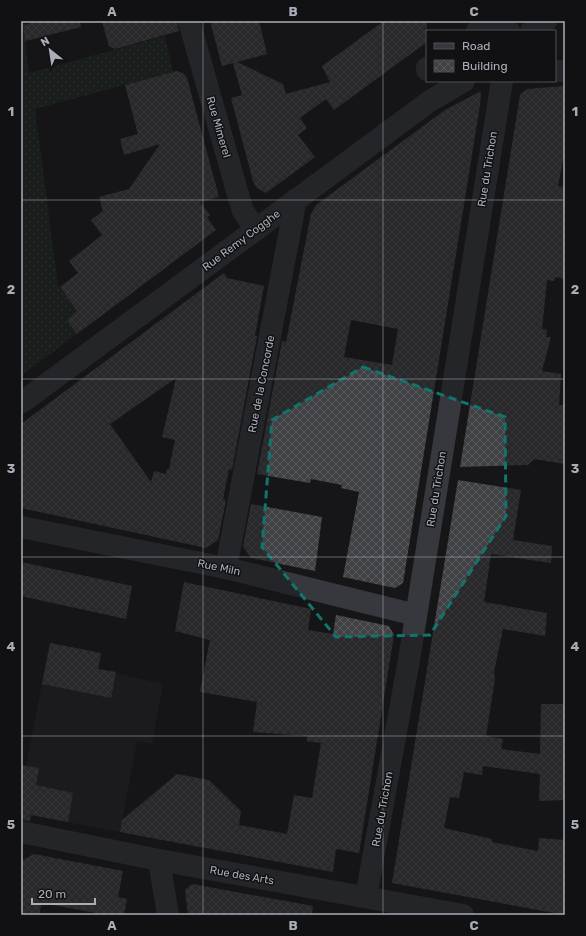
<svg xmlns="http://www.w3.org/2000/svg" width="586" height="936" viewBox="0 0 586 936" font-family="Rubik,sans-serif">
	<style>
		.built { fill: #222225 }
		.grass { fill: url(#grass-dots) }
		.building { fill: url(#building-cross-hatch); fill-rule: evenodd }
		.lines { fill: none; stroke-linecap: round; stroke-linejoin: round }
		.minor { stroke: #37383d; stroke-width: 22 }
		.marked { fill: none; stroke: #0f766e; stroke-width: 3; stroke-dasharray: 8 5; stroke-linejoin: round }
		.grid { fill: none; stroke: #a8adb8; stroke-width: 1; stroke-opacity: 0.55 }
		.labels { text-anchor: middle; stroke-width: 3; stroke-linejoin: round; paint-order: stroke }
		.street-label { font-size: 11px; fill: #a8adb8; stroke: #111113 }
		.neatline { fill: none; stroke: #a8adb8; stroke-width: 1.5 }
		.grid-label { font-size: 13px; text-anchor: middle; font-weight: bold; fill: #a8adb8 }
	</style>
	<defs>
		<pattern id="grass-dots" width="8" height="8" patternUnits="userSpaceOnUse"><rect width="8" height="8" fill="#1e261f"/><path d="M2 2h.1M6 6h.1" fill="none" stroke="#3c433d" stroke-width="1.8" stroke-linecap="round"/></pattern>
		<pattern id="building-cross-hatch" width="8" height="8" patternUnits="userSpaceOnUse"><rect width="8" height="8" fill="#404145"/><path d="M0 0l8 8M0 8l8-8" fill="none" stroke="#595a5e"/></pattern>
	</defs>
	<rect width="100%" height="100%" fill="#161618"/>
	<polygon class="built" points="50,643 101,653 98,669 163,684 152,744 137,741 120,832 21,813 21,793"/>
	<polygon class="grass" points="21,21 23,21 29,73 165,36 173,72 35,109 58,285 77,311 67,320 77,334 21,376"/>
	<g class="building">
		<polygon points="40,21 80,21 81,27 25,41 23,25"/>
		<polygon points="102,21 177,21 179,31 115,49 109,46 108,43"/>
		<polygon points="210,21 259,21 267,54 237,62 283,84 286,94 330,82 322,66 384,21 427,21 427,42 334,110 326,99 300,118 307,128 298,135 315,157 266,193 257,188 253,181 231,98 242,95 233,63 222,66"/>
		<polygon points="177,71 183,73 187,78 219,197 200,202 210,215 207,217 216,230 77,334 67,320 77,311 60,287 78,273 69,261 102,235 91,220 103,211 99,197 129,189 160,144 124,155 120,139 138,134 125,85"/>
		<polygon points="565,86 565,151 558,186 565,187 565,279 555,277 554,281 547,280 542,329 547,330 546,337 551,337 542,371 561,374 559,405 565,405 565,464 534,459 528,465 460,467 520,95 527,89"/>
		<path d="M481 91 480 105 403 583 395 588 343 577 359 492 341 488 342 485 311 479 310 483 257 474 282 341 286 342 311 214 316 205 445 110ZM351 320 398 329 392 365 344 357Z"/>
		<path d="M224 273 227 278 264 286 255 336H257L232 470 229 469 223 499 226 500 218 540 206 548 21 508V424ZM176 378 162 437 175 440 169 469H167L166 474 154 471 151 482 110 424Z"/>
		<polygon points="458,480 521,490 513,540 552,546 551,563 491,554 484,602 547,613 545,636 503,629 494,672 495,679 486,736 503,739 501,749 540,754 541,704 565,704 565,800 539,801 540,774 483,766 482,775 464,772 459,798 450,797 444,828 492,839 492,842 538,851 539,838 565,840 565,915 392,883"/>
		<polygon points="251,504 322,517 315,571 251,558 243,546"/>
		<polygon points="21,562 132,586 126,619 21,596"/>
		<polygon points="184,582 311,609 308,630 333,634 336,615 389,626 394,635 359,853 336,849 333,872 120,832 122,820 177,774 209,780 241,811 239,825 287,834 294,795 312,798 321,743 307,741 307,736 253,732 257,702 200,692 210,640 175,631"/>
		<polygon points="50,643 101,653 98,669 116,672 111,698 42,684"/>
		<polygon points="21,765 39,768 36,785 73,793 68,822 31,815 30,821 21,820"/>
		<polygon points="34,854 123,871 118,897 127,899 124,915 96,915 96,913 42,903 39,915 21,915 21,861"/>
		<polygon points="192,884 313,906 312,915 188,915 185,890"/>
	</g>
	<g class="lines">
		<g class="minor">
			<polyline points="189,21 239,198 243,211 256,230"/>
			<polyline points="477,31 485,25 509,31"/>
			<polyline points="531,31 546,21"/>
			<polyline points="427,68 427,70"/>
			<polyline points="555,71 565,71"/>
			<polyline points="21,403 430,101 464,81"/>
			<polyline points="21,527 226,568 416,615"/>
			<polyline points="226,568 296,199"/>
			<polyline points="21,832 159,860 463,915"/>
			<polyline points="159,860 168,915"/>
			<polyline points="366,897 409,660 502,81"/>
		</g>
	</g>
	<path d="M0 0H586V936H0ZM363 367 505 417 506 516 430 635 336 637 262 547 272 420Z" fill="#161618" fill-opacity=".55" fill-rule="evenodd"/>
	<path class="marked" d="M363 367 505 417 506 516 430 635 336 637 262 547 272 420Z"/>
	<path class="grid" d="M203 21V915M383 21V915M21 200H565M21 379H565M21 557H565M21 736H565"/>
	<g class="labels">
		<g class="street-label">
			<text transform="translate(219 127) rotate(74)" y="4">Rue Mimerel</text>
			<text transform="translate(487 169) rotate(-81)" y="4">Rue du Trichon</text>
			<text transform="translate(241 240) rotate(-37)" y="4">Rue Remy Cogghe</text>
			<text transform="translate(261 384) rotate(-79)" y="4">Rue de la Concorde</text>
			<text transform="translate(436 489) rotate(-81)" y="4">Rue du Trichon</text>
			<text transform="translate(219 567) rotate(12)" y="4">Rue Miln</text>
			<text transform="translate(382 809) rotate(-80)" y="4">Rue du Trichon</text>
			<text transform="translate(242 875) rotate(10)" y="4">Rue des Arts</text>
		</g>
	</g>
	<rect width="586" height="936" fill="none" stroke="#111113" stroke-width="44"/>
	<rect x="426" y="30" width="130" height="52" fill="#111113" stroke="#4d4f55"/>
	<rect x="434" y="43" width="20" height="6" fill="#37383d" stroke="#4d4f55"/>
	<text x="462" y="50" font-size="12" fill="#a8adb8">Road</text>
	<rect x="434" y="60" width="20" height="12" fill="url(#building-cross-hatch)" stroke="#4d4f55"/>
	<text x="462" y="70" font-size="12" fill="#a8adb8">Building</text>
	<g transform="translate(50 50) rotate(330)" stroke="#111113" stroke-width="3" paint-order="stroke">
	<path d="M0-3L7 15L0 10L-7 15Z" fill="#a8adb8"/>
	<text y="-6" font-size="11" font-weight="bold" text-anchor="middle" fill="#a8adb8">N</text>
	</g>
	<path d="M32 898v6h63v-6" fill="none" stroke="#a8adb8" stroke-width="2"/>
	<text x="38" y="898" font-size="12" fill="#a8adb8" stroke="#111113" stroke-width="3" paint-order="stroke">20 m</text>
	<rect x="22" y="22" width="542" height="892" class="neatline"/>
	<g class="grid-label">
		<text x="112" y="16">A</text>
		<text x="293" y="16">B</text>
		<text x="474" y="16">C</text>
		<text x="11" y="116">1</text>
		<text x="575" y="116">1</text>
		<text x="11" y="294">2</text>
		<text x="575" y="294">2</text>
		<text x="11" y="473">3</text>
		<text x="575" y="473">3</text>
		<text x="11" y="651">4</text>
		<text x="575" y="651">4</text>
		<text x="11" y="829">5</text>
		<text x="575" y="829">5</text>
		<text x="112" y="930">A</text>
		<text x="293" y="930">B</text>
		<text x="474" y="930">C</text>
	</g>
</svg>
